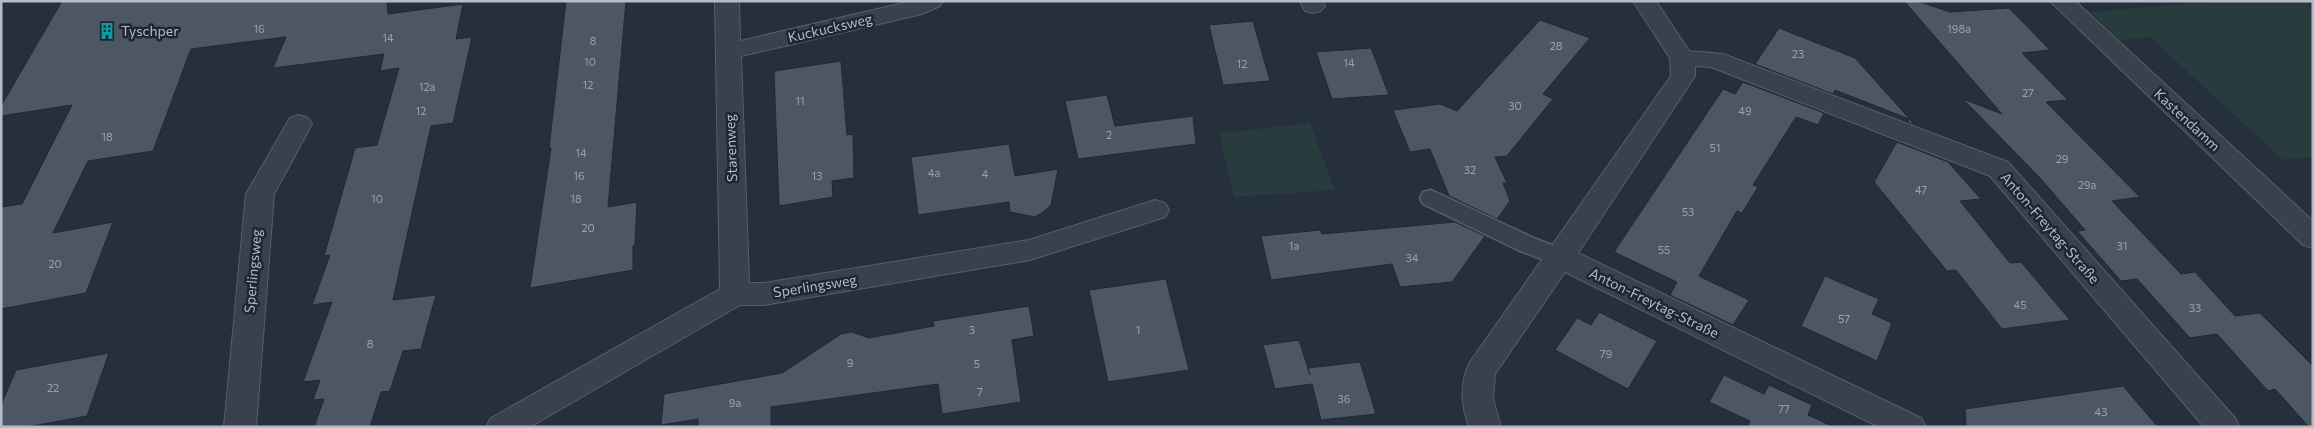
<svg xmlns="http://www.w3.org/2000/svg" width="2314" height="428" viewBox="0 0 2314 428" font-family="Commissioner,sans-serif">
	<style>
		.green { fill: #283c3e }
		.building { fill: #4c5664; stroke: #202833 }
		.lines { fill: none; stroke-linecap: round; stroke-linejoin: round }
		.service-casing { stroke: #575f6a; stroke-width: 3 }
		.minor-casing { stroke: #575f6a; stroke-width: 2 }
		.service { fill: #39414c; fill-rule: evenodd }
		.minor { fill: #39414c; fill-rule: evenodd }
		.labels { text-anchor: middle; stroke-width: 5; stroke-linejoin: round; paint-order: stroke }
		.number-label { font-size: 11px; fill: #9ba2ae }
		.street-label { font-size: 14px; fill: #b5bcc7; stroke: #1e2631 }
		.poi-label { font-size: 14px; fill: #b5bcc7; stroke: #1e2631; text-anchor: start }
	</style>
	<rect width="100%" height="100%" fill="#262f3c"/>
	<g class="green">
		<polygon points="2216,1 2313,1 2313,157 2283,160 2150,37 2120,40 2090,12"/>
		<polygon points="1310,123 1335,190 1234,197 1219,133"/>
	</g>
	<g class="building">
		<polygon points="62,1 387,1 388,14 463,4 456,39 472,37 453,123 431,126 393,300 436,295 421,349 403,351 390,391 381,392 370,427 314,427 324,399 313,400 320,380 303,382 332,302 312,305 330,255 324,256 355,148 377,145 399,68 380,71 384,54 273,68 286,37 191,49 153,151 88,161 53,233 113,222 86,293 1,309 1,207 22,204 72,105 1,116 1,106"/>
		<polygon points="566,1 626,1 608,207 637,202 635,245 633,246 633,270 530,288 551,148 549,148"/>
		<polygon points="1904,1 1917,1 1950,12 2009,8 2050,50 2022,53 2068,100 2046,102 2140,197 2112,201 2181,274 2195,272 2235,316 2260,313 2313,366 2313,427 2309,427 2275,389 2268,391 2217,334 2190,338 2137,279 2121,281 2077,231 2085,230 2041,179 1963,99 2002,114"/>
		<polygon points="1540,20 1590,38 1543,94 1553,99 1507,156 1495,157 1507,183 1503,183 1510,201 1497,219 1449,196 1430,149 1410,152 1393,110 1440,104 1457,111"/>
		<polygon points="1253,21 1270,81 1223,85 1209,25"/>
		<polygon points="1779,28 1855,58 1915,125 1908,122 1909,119 1835,90 1833,94 1755,64"/>
		<polygon points="1371,48 1389,95 1332,99 1316,52"/>
		<polygon points="841,61 847,135 853,134 854,178 832,181 833,197 779,206 774,71"/>
		<polygon points="1743,82 1824,113 1818,125 1796,117 1753,185 1758,187 1742,213 1737,211 1699,276 1749,300 1733,325 1670,295 1677,282 1614,252 1723,89 1735,94"/>
		<polygon points="1107,95 1115,126 1193,116 1196,144 1078,159 1065,101"/>
		<polygon points="1897,142 1948,162 1981,199 1960,201 2010,263 2021,262 2070,320 2002,329 1956,270 1947,271 1874,182"/>
		<polygon points="1009,144 1015,176 1058,169 1051,205 1043,212 1035,217 1010,212 1009,202 918,215 911,157"/>
		<polygon points="1455,222 1485,236 1452,282 1400,287 1392,264 1271,280 1261,236 1320,230 1322,234"/>
		<polygon points="1825,276 1879,299 1872,314 1892,323 1877,361 1801,326"/>
		<polygon points="1166,279 1189,370 1108,382 1089,290"/>
		<polygon points="1029,306 1034,336 1012,340 1021,402 942,414 938,384 771,407 771,427 698,427 698,419 661,425 664,394 782,373 841,334 852,332 869,338 885,335 934,326 933,321"/>
		<polygon points="1599,312 1657,341 1628,389 1555,350 1577,318 1591,325"/>
		<polygon points="1299,340 1310,375 1308,368 1360,362 1376,414 1321,420 1312,384 1275,389 1263,345"/>
		<polygon points="109,353 87,416 27,427 1,427 1,405 16,370"/>
		<polygon points="1724,375 1764,394 1769,385 1812,405 1808,415 1834,427 1747,427 1750,421 1709,402"/>
		<polygon points="2123,386 2158,427 1966,427 1965,409"/>
	</g>
	<g class="lines">
		<g class="service-casing">
			<polygon id="service" points="1431,190 1536,239 1568,251 1572,257 1568,263 1560,266 1520,251 1423,204 1420,198 1423,192"/>
		</g>
		<g class="minor-casing">
			<g id="minor">
				<polygon points="715,1 739,1 740,41 912,1 943,1 940,6 922,14 741,56 749,283 764,283 1029,240 1155,200 1165,203 1169,210 1165,217 1030,260 764,305 740,305 530,427 486,427 491,418 720,289"/>
				<polygon points="1300,1 1323,1 1325,6 1321,11 1313,13 1305,11"/>
				<path d="M1633 1H1656L1689 51 1723 54 2008 162 2235 418 2240 427H2204L1990 176 1711 67 1695 66V76L1578 253 1921 418 1926 427H1879L1565 272 1495 374 1493 399 1501 427H1469C1461 404 1459 384 1470 362L1671 76 1670 58Z"/>
				<polygon points="2050,1 2075,1 2313,221 2313,248 2303,245"/>
				<polygon points="299,115 308,118 312,124 274,194 256,427 224,427 246,194 290,118"/>
			</g>
		</g>
		<use href="#service" class="service"/>
		<use href="#minor" class="minor"/>
	</g>
	<defs>
		<g id="building-bare" transform="scale(1.35)"><path d="M-4-6H4V6H1V3H-1V6H-4ZM-2.5-4.3h1.7v1.8h-1.7ZM.8-4.3h1.7v1.8H.8ZM-2.5-1h1.7V.8h-1.7ZM.8-1h1.7V.8H.8Z" fill="#0f9aa8" stroke="#1e2631" stroke-width="2.5" paint-order="stroke"/></g>
	</defs>
	<g fill-rule="evenodd">
		<use href="#building-bare" x="107" y="31"/>
	</g>
	<g class="labels">
		<g class="number-label">
			<text x="259" y="33">16</text>
			<text x="1959" y="33">198a</text>
			<text x="388" y="42">14</text>
			<text x="593" y="45">8</text>
			<text x="1556" y="50">28</text>
			<text x="1798" y="58">23</text>
			<text x="590" y="66">10</text>
			<text x="1349" y="67">14</text>
			<text x="1242" y="68">12</text>
			<text x="588" y="89">12</text>
			<text x="427" y="91">12a</text>
			<text x="2028" y="97">27</text>
			<text x="800" y="105">11</text>
			<text x="1515" y="110">30</text>
			<text x="421" y="115">12</text>
			<text x="1745" y="115">49</text>
			<text x="1109" y="139">2</text>
			<text x="107" y="141">18</text>
			<text x="1715" y="152">51</text>
			<text x="581" y="157">14</text>
			<text x="2062" y="163">29</text>
			<text x="1470" y="174">32</text>
			<text x="934" y="177">4a</text>
			<text x="985" y="178">4</text>
			<text x="579" y="180">16</text>
			<text x="817" y="180">13</text>
			<text x="2087" y="189">29a</text>
			<text x="1921" y="194">47</text>
			<text x="377" y="203">10</text>
			<text x="576" y="203">18</text>
			<text x="1688" y="216">53</text>
			<text x="588" y="232">20</text>
			<text x="1294" y="250">1a</text>
			<text x="2122" y="250">31</text>
			<text x="1664" y="254">55</text>
			<text x="1412" y="262">34</text>
			<text x="55" y="268">20</text>
			<text x="2020" y="309">45</text>
			<text x="2195" y="312">33</text>
			<text x="1844" y="323">57</text>
			<text x="972" y="334">3</text>
			<text x="1138" y="334">1</text>
			<text x="370" y="348">8</text>
			<text x="1606" y="358">79</text>
			<text x="850" y="367">9</text>
			<text x="977" y="368">5</text>
			<text x="53" y="392">22</text>
			<text x="980" y="396">7</text>
			<text x="1344" y="403">36</text>
			<text x="735" y="407">9a</text>
			<text x="1784" y="413">77</text>
			<text x="2101" y="416">43</text>
		</g>
		<g class="street-label">
			<text transform="translate(830 28) rotate(-13)" y="5">Kuckucksweg</text>
			<text transform="translate(2187 120) rotate(43)" y="5">Kastendamm</text>
			<text transform="translate(731 148) rotate(-92)" y="5">Starenweg</text>
			<text transform="translate(2050 228) rotate(49)" y="5">Anton-Freytag-Straße</text>
			<text transform="translate(253 271) rotate(-85)" y="5">Sperlingsweg</text>
			<text transform="translate(815 286) rotate(-9)" y="5">Sperlingsweg</text>
			<text transform="translate(1654 303) rotate(26)" y="5">Anton-Freytag-Straße</text>
		</g>
		<g class="poi-label">
			<text x="121" y="36">Tyschper</text>
		</g>
	</g>
	<rect width="2314" height="428" fill="none" stroke="#b5bcc7" stroke-width="5"/>
</svg>
